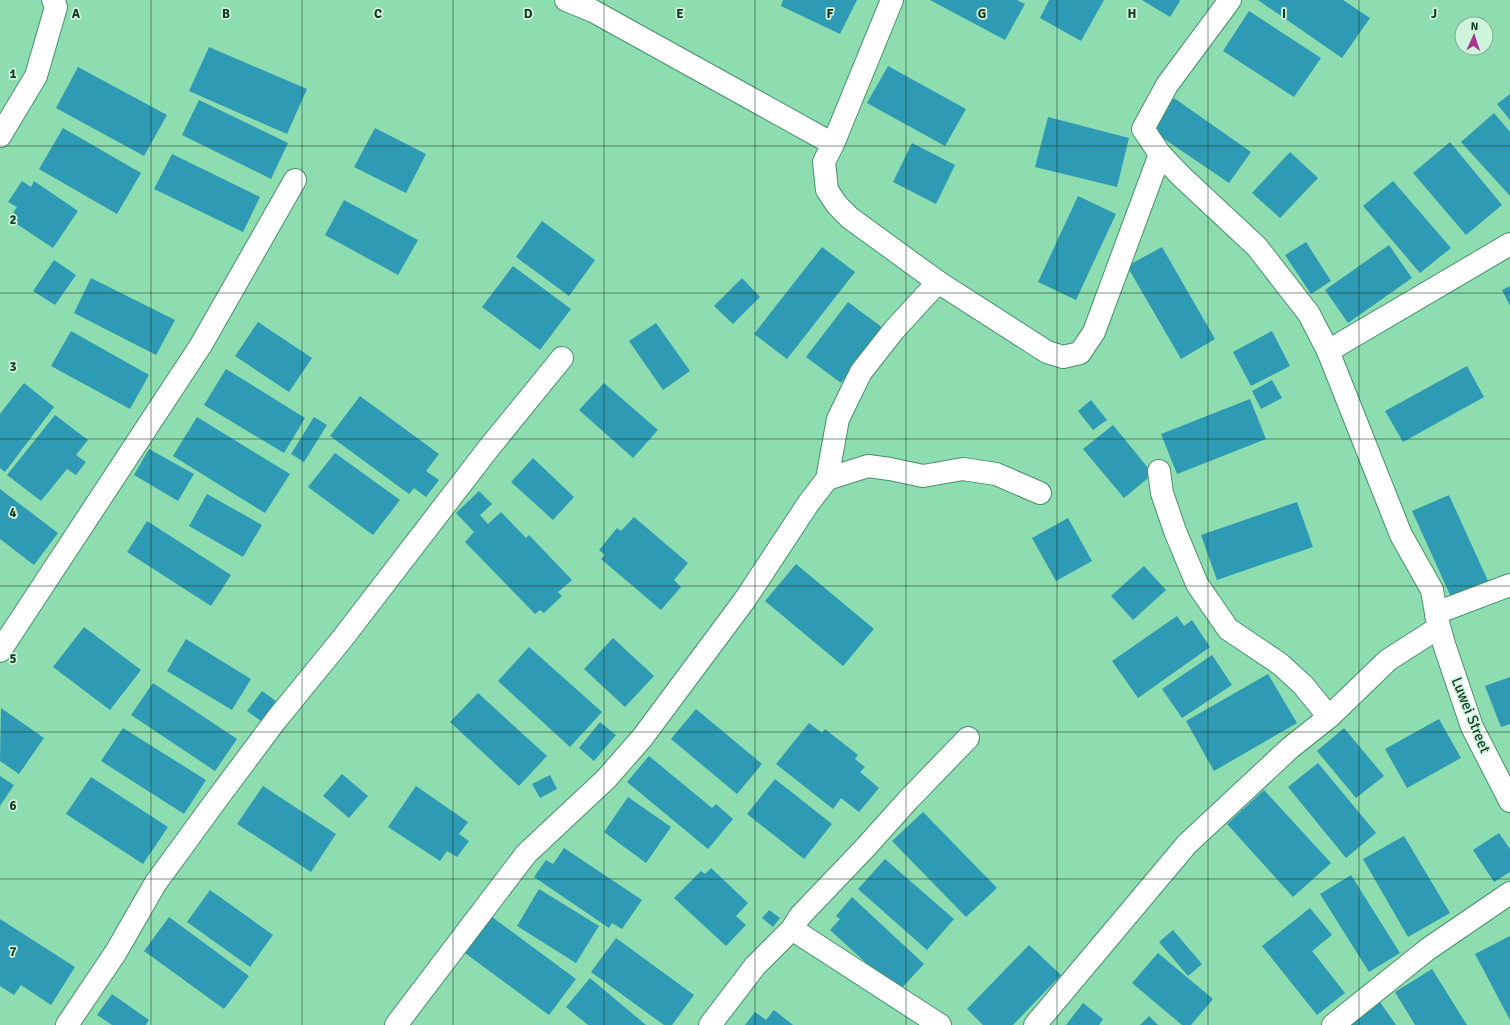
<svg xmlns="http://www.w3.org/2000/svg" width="1510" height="1025" viewBox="0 0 1510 1025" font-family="Signika,sans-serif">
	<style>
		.building { fill: #2f9ab4 }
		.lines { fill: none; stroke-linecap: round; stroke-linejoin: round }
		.minor-casing { stroke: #449269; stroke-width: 24 }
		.minor { stroke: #fff; stroke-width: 22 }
		.grid { fill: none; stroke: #173826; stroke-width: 1; stroke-opacity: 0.55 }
		.labels { text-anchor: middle; stroke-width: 3.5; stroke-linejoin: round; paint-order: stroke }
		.street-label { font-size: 15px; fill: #173826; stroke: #cef4dc }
		.grid-label { font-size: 13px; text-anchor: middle; font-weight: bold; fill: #173826; stroke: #cef4dc; stroke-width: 3.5; stroke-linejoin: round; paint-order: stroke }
	</style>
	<rect width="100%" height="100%" fill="#8dddb0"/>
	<g class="building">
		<polygon points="783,0 857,0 840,34 781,6"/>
		<polygon points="930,0 1017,0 1025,4 1005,40"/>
		<polygon points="1049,0 1104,0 1081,41 1040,18"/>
		<polygon points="1142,0 1179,0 1180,1 1170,17"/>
		<polygon points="1258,0 1343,0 1370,18 1342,58"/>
		<polygon points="1249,11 1321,58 1294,97 1223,51"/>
		<polygon points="209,47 307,89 287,134 189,91"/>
		<polygon points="888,66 966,109 945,146 867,103"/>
		<polygon points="78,67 167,115 144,156 56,108"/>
		<polygon points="1510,94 1510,120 1497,104"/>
		<polygon points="1174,98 1251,152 1229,183 1151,130"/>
		<polygon points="199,100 288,143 271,179 182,135"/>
		<polygon points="1494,113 1510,132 1510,196 1461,142"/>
		<polygon points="1048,117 1129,138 1117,187 1035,167"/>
		<polygon points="63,128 141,173 117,214 39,169"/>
		<polygon points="375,128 426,154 406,193 354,167"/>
		<polygon points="1450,142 1502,205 1466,235 1413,173"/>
		<polygon points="912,143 955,165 936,204 893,182"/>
		<polygon points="1290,152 1318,178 1280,218 1252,193"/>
		<polygon points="172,154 260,197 243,232 154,189"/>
		<polygon points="22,181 31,187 34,181 78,211 53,248 9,219 17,207 8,202"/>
		<polygon points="1393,181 1451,248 1420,273 1363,206"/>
		<polygon points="1078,196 1116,214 1076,300 1038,282"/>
		<polygon points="344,200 418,240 398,275 325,235"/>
		<polygon points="542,221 595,260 569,296 516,257"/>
		<polygon points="1306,242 1331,281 1311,294 1285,255"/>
		<polygon points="1389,245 1412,278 1348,323 1325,290"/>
		<polygon points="822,247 855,272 787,359 754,334"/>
		<polygon points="1162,247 1215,339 1181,359 1127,266"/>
		<polygon points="54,260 76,275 55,305 33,291"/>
		<polygon points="513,266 571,309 540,350 482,307"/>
		<polygon points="91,278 175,320 156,355 74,313"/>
		<polygon points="742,278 760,297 733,324 714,306"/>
		<polygon points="1510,286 1510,306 1502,290"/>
		<polygon points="848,302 883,328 841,383 806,357"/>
		<polygon points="258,322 312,358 289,392 235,356"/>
		<polygon points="656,323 690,371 663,390 629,341"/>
		<polygon points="71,331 149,375 130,409 51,366"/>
		<polygon points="1272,331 1290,366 1251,386 1233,352"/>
		<polygon points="1467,366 1484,397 1403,442 1385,411"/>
		<polygon points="226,369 305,418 284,453 204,405"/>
		<polygon points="1272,380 1282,398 1261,409 1252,391"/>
		<polygon points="24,383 54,407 5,472 0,468 0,414"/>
		<polygon points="604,383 658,430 633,458 579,410"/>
		<polygon points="360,396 439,454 426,471 439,480 426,497 414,488 409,494 330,436"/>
		<polygon points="1250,399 1266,439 1177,474 1161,434"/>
		<polygon points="1091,400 1107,420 1093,430 1078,411"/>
		<polygon points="55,415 88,440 76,455 86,462 76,475 67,469 41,501 7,475"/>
		<polygon points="197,417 290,474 265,513 173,456"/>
		<polygon points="314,417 327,425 304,462 291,454"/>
		<polygon points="1113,425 1153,474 1124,498 1083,449"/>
		<polygon points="149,449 194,474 178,501 134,475"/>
		<polygon points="335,453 400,500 373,535 308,487"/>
		<polygon points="533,458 574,497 553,520 511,482"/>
		<polygon points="0,489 58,533 34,565 0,539"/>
		<polygon points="479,491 492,504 480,515 488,524 501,512 526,538 529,535 572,580 558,592 562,596 544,613 540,610 535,614 465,542 474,532 456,513"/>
		<polygon points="207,494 262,525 243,557 189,526"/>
		<polygon points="1449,495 1488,581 1451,597 1412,511"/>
		<polygon points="1297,502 1313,547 1217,580 1201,535"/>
		<polygon points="634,517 688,563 674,580 681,587 661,610 601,559 605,555 599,550 617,528 621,531"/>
		<polygon points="1068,518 1092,561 1056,581 1032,538"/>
		<polygon points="147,521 231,575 211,606 127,552"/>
		<polygon points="796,564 874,629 843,666 765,601"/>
		<polygon points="1144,566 1166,590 1133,620 1111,596"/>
		<polygon points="1177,616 1184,626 1192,620 1210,647 1138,698 1112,661"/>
		<polygon points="84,627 141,670 110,710 53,667"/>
		<polygon points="613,638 654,676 625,707 584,669"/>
		<polygon points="186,639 251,679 232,710 167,671"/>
		<polygon points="529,647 602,712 570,747 498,681"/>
		<polygon points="1212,655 1232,685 1182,718 1162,689"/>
		<polygon points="1268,674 1297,723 1214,771 1186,721"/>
		<polygon points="1510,677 1510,724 1501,727 1485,686"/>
		<polygon points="153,683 237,739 215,771 131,715"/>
		<polygon points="262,691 276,701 261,721 247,711"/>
		<polygon points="478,693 547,756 519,786 450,722"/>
		<polygon points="1,708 44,738 19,774 0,761"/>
		<polygon points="696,709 762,764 737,794 671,739"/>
		<polygon points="1439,719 1461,758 1407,788 1385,749"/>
		<polygon points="600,722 616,735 594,761 579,748"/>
		<polygon points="809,723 822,733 825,729 858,755 855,759 865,767 860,772 879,788 859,812 841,798 833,809 776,764"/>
		<polygon points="123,728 206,780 184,814 101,761"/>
		<polygon points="1344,728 1384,776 1356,798 1317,751"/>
		<polygon points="649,756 712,808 716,804 733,819 708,849 627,782"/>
		<polygon points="1318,763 1376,833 1346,858 1288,787"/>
		<polygon points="342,774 368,796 349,818 323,796"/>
		<polygon points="550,775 557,789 540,798 532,784"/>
		<polygon points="0,776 14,785 0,806"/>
		<polygon points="91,777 168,827 143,864 66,814"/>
		<polygon points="775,779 832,824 804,859 747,814"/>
		<polygon points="263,786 336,834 311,872 237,824"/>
		<polygon points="416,786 468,822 459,834 469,841 457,857 447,851 440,861 388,827"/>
		<polygon points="1264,790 1331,863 1293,897 1227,824"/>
		<polygon points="628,797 671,827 646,863 604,832"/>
		<polygon points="923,812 997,888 966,917 892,841"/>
		<polygon points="1499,833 1510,849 1510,872 1494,882 1473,850"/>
		<polygon points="1404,836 1450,913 1408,937 1363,859"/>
		<polygon points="564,848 642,900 622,929 612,923 609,928 534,877 546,860 553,864"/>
		<polygon points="885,859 954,919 927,950 858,889"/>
		<polygon points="711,868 748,903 736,916 746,925 726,946 674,898 701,871 705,874"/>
		<polygon points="1351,875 1400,953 1369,972 1320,894"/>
		<polygon points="539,889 599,926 576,963 517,926"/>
		<polygon points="210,890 273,935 250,967 187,922"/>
		<polygon points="852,897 924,964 898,992 830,930 840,919 836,916"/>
		<polygon points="1310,908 1332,935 1312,951 1345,993 1317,1015 1262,946"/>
		<polygon points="769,910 780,918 773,927 762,918"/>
		<polygon points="169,917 249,976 224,1009 144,951"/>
		<polygon points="492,917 576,979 549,1015 465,953"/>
		<polygon points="0,919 75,967 51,1005 21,985 14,995 0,986"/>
		<polygon points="1173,930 1202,964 1188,976 1159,942"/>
		<polygon points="1510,936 1510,1020 1475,954"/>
		<polygon points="616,938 694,995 672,1025 664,1025 591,972"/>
		<polygon points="1029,945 1061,975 1013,1025 983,1025 967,1009"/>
		<polygon points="1158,953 1213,999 1191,1025 1182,1025 1132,983"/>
		<polygon points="1432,969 1467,1025 1415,1025 1395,992"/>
		<polygon points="590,978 646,1025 588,1025 566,1007"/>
		<polygon points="112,994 149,1020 146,1025 112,1025 97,1015"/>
		<polygon points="1380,1002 1396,1025 1351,1025 1350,1023"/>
		<polygon points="1083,1003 1103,1019 1099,1025 1066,1025"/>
		<polygon points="774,1010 793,1025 745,1025 755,1012 766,1020"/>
		<polygon points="1149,1016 1158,1025 1140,1025"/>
	</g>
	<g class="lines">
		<g class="minor-casing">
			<g id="minor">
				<polyline points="566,0 593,11 833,144 892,0"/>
				<polyline points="1230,0 1167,85 1143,129 1160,154 1181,176 1257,247 1309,314 1328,351 1401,535 1432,590 1436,613 1510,585"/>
				<polyline points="0,136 36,76 56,7 53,0"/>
				<polyline points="833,144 824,162 827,190 837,205 850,218 938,282 1047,352 1063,357 1080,353 1094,332 1160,154"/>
				<polyline points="1328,351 1510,244"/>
				<polyline points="1159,471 1162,493 1175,531 1197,584 1228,629 1280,664 1303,685 1329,717"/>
				<polyline points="827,479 868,466 890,469 923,476 963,469 996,474 1040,493"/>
				<polyline points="1436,615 1444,644 1472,727 1510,801"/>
				<polyline points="0,651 201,345 295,180"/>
				<polyline points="792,929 940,1025"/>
				<polyline points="67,1025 116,952 155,884 217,799 276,720 342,639 488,449 562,358"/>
				<polyline points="396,1025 526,854 606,779 642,738 744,601 808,504 827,479 838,419 861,372 894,330 938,282"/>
				<polyline points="710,1025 755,966 792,929 800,916 864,849 909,799 968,738"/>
				<polyline points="1035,1025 1187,844 1290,748 1329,717 1388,660 1438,628"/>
				<polyline points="1333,1025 1428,949 1510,893"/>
			</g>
		</g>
		<use href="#minor" class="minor"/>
	</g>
	<path class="grid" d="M151 0V1025M302 0V1025M453 0V1025M604 0V1025M755 0V1025M906 0V1025M1057 0V1025M1208 0V1025M1359 0V1025M0 146H1510M0 293H1510M0 439H1510M0 586H1510M0 732H1510M0 879H1510"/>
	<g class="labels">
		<g class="street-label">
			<text transform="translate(1471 715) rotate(68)" y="5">Luwei Street</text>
		</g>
	</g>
	<g class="grid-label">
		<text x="76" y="18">A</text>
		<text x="226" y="18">B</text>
		<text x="378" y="18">C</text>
		<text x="528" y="18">D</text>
		<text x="680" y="18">E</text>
		<text x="830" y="18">F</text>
		<text x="982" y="18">G</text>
		<text x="1132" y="18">H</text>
		<text x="1284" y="18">I</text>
		<text x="1434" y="18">J</text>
		<text x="13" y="78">1</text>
		<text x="13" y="224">2</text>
		<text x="13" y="371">3</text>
		<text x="13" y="517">4</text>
		<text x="13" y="663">5</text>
		<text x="13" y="810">6</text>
		<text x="13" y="956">7</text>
	</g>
	<g transform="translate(1474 36) rotate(3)"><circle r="19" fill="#cef4dc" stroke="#85a993"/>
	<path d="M0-3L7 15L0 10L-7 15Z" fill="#aa368f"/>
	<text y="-6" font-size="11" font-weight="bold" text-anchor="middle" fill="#173826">N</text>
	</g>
</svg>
